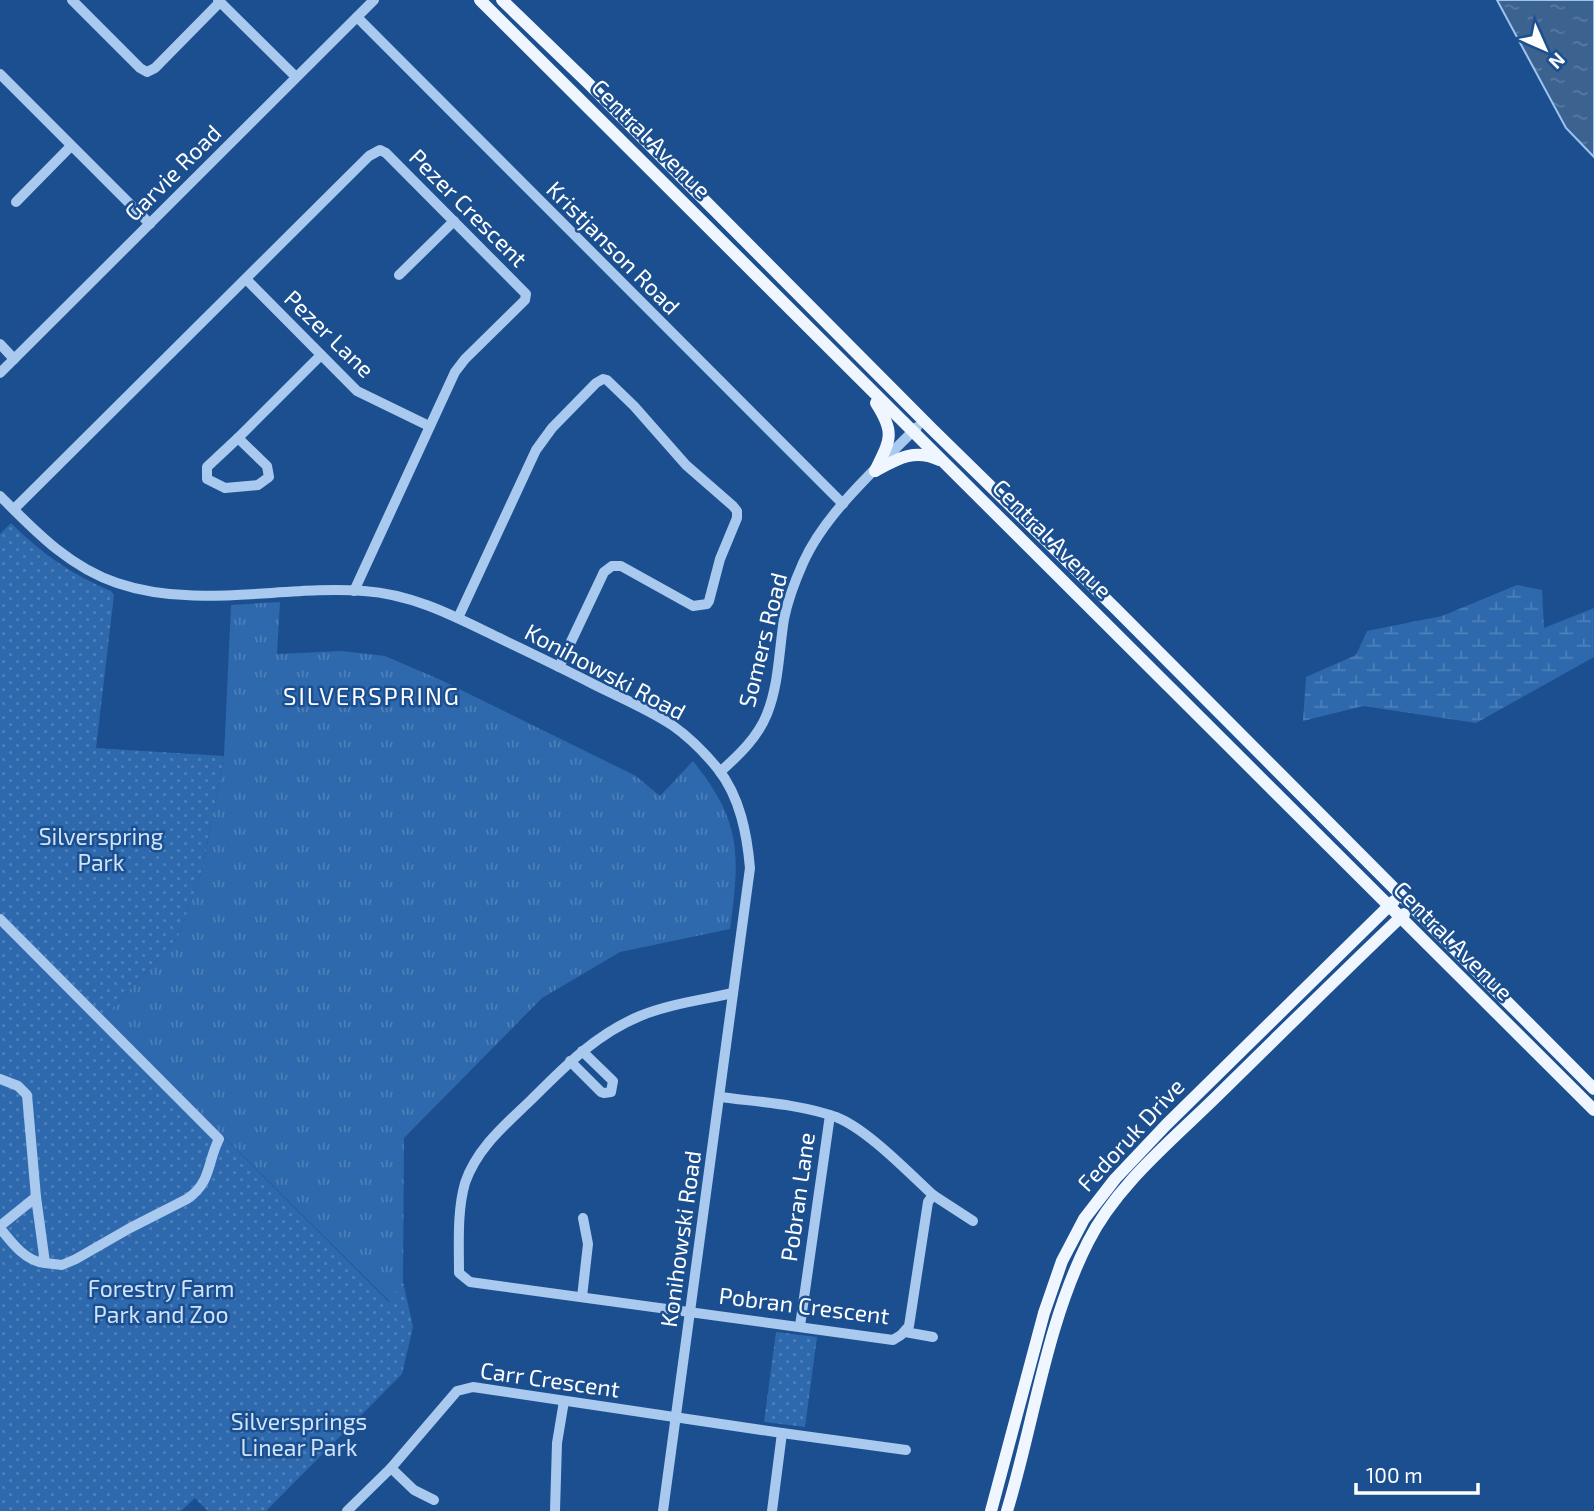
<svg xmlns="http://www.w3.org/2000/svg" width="1594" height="1511" viewBox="0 0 1594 1511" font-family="'Exo 2',sans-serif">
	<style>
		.grass { fill: url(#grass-tufts) }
		.wetland { fill: url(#wetland-marsh) }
		.park { fill: url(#park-dots) }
		.water { fill: url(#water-ripples); stroke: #9cc4f0; stroke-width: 2 }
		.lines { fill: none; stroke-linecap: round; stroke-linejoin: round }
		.minor { stroke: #a9c9ee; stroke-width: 10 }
		.major { stroke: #f0f6ff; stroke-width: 12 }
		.labels { text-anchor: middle; stroke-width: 5; stroke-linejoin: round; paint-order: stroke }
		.street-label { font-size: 23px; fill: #fff; stroke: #1b4f8f }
		.park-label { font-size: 23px; fill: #cfe3fa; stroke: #1b4f8f }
		.neighbourhood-label { font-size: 24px; letter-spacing: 2px; fill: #fff; stroke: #1b4f8f }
	</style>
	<defs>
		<pattern id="grass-tufts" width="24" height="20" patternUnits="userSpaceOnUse" patternTransform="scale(1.75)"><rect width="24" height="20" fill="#2e69ad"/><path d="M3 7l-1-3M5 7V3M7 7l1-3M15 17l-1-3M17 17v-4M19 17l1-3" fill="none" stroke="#4d80b9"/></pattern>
		<pattern id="wetland-marsh" width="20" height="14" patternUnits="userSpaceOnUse" patternTransform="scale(1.75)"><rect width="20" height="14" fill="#2e69ad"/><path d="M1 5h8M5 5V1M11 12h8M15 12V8" fill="none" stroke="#4d80b9"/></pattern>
		<pattern id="park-dots" width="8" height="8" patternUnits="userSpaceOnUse" patternTransform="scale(1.75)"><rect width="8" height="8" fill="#2e69ad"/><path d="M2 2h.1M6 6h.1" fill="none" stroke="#4d80b9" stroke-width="1.8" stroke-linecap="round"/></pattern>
		<pattern id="water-ripples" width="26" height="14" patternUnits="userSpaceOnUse" patternTransform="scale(1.75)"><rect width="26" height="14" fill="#3c6290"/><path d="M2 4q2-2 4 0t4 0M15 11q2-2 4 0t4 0" fill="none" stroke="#597aa1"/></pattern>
	</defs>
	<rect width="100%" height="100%" fill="#1b4f8f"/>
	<path class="grass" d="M280 602 277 654 342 651 385 656 441 680 636 776 660 796 693 761C742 822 740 854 730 929L620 952 542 998 404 1138 403 1282 390 1302 104 1017 178 937 202 871 224 756 231 605Z"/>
	<polygon class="wetland" points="1517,585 1542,590 1544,628 1594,608 1594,657 1476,723 1363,706 1303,721 1306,677 1356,655 1367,631 1442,616"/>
	<g class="park">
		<path d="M11 523C41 553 72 575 111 591L114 595 96 748 224 756 202 871 178 937 104 1017 389 1302 403 1282 413 1327 402 1374 266 1511H208L195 1498 181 1511H0V534Z"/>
		<polygon points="776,1332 817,1337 805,1427 764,1422"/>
	</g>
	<polygon class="water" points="1497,0 1594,0 1594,157 1566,128"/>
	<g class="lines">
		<g class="minor">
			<polyline points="72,0 140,68 147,72 155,68 220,2"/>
			<polyline points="218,0 296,77"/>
			<polyline points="357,17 843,504"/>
			<polyline points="0,74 150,224"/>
			<polyline points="16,202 71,146"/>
			<polyline points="399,275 454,221"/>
			<polyline points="246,279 357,391 429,426"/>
			<polyline points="0,344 14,359"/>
			<polyline points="0,373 374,0"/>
			<polygon points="238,438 267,466 269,477 258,485 225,488 207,479 207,467"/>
			<polyline points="238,438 321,355"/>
			<path d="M0 496C35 531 69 567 117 583 196 610 283 585 364 591 411 594 452 615 493 635 526 651 560 667 593 684 619 697 648 709 672 725 689 737 705 753 718 769 740 797 747 834 750 868L663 1511"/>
			<polyline points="14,509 369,156 380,150 386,153 526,294 525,300 465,359 455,372 354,591"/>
			<polyline points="458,618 536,450 552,428 596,383 603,379 607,380 634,406 686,465 733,506 737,511 737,518 720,559 709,601 707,604 693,606 621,566 612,566 604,572 559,667"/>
			<path d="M720 772C739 755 758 737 767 714 779 684 779 650 784 619 788 599 795 581 803 563 825 513 879 466 917 427"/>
			<path d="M0 919 219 1139C207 1162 212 1182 187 1199L130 1228 76 1259 62 1265 45 1263"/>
			<polyline points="570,1061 601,1092 604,1093 611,1092 613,1081 582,1051"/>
			<path d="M0 1079 18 1086 27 1095 36 1197 45 1263C26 1262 11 1242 0 1228"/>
			<path d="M720 1097C758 1102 800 1104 836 1117 867 1129 908 1172 933 1195L928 1202 909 1326 901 1335 893 1340 470 1282 459 1273C459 1243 457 1211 465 1183 477 1148 505 1125 531 1100 564 1067 596 1034 640 1016 669 1004 702 1000 733 993"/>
			<polyline points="933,1195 973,1221"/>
			<polyline points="0,1226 36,1197"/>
			<polyline points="582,1297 588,1244 583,1218"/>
			<polyline points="800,1326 830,1115"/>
			<polyline points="905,1332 933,1337"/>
			<polyline points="782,1433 906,1450"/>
			<polyline points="391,1468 414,1490 434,1500"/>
			<polyline points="347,1511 391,1468 457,1391 473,1387 782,1433 772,1511"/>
			<polyline points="555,1511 557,1443 564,1401"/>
		</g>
		<g class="major">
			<polyline points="480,0 1594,1110"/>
			<polyline points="502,0 588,83 932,429 1114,607 1594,1089"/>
			<path d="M875 471C890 440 896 434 876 403"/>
			<path d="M875 471C897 459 915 448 939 460"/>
			<polyline points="991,1511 1044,1313 1062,1261 1084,1219 1115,1179 1166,1125 1394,901"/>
			<path d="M1007 1511C1034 1422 1046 1325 1088 1242 1116 1186 1170 1142 1214 1099 1277 1037 1340 975 1404 914"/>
		</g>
	</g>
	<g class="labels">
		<g class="street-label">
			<text transform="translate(651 139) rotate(45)" y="8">Central Avenue</text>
			<text transform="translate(173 173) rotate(-45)" y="8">Garvie Road</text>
			<text transform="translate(468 208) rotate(45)" y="8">Pezer Crescent</text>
			<text transform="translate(613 248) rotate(45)" y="8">Kristjanson Road</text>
			<text transform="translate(329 334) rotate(44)" y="8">Pezer Lane</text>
			<text transform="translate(1052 539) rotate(45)" y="8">Central Avenue</text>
			<text transform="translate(763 640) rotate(-76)" y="8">Somers Road</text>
			<text transform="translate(605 672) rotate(28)" y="8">Konihowski Road</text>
			<text transform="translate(1453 941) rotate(45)" y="8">Central Avenue</text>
			<text transform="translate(1131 1135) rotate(-47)" y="8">Fedoruk Drive</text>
			<text transform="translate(798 1197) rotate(-82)" y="8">Pobran Lane</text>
			<text transform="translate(681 1239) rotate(-82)" y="8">Konihowski Road</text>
			<text transform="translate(804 1306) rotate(7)" y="8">Pobran Crescent</text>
			<text transform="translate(550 1380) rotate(8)" y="8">Carr Crescent</text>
		</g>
		<g class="park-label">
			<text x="101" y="845">Silverspring<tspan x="101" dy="26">Park</tspan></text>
			<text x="161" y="1297">Forestry Farm<tspan x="161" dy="26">Park and Zoo</tspan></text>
			<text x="299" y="1430">Silversprings<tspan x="299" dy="26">Linear Park</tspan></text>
		</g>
		<g class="neighbourhood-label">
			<text x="372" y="705">SILVERSPRING</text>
		</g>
	</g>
	<g transform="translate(1545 49) rotate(135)" stroke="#1b4f8f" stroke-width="5" paint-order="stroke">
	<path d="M0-5L12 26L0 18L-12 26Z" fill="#ffffff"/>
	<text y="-10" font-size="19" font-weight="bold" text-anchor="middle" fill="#ffffff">N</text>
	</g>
	<path d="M1356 1483v10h122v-10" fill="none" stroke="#ffffff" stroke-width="3.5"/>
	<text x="1366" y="1483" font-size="21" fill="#ffffff" stroke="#1b4f8f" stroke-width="5" paint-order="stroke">100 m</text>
</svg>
